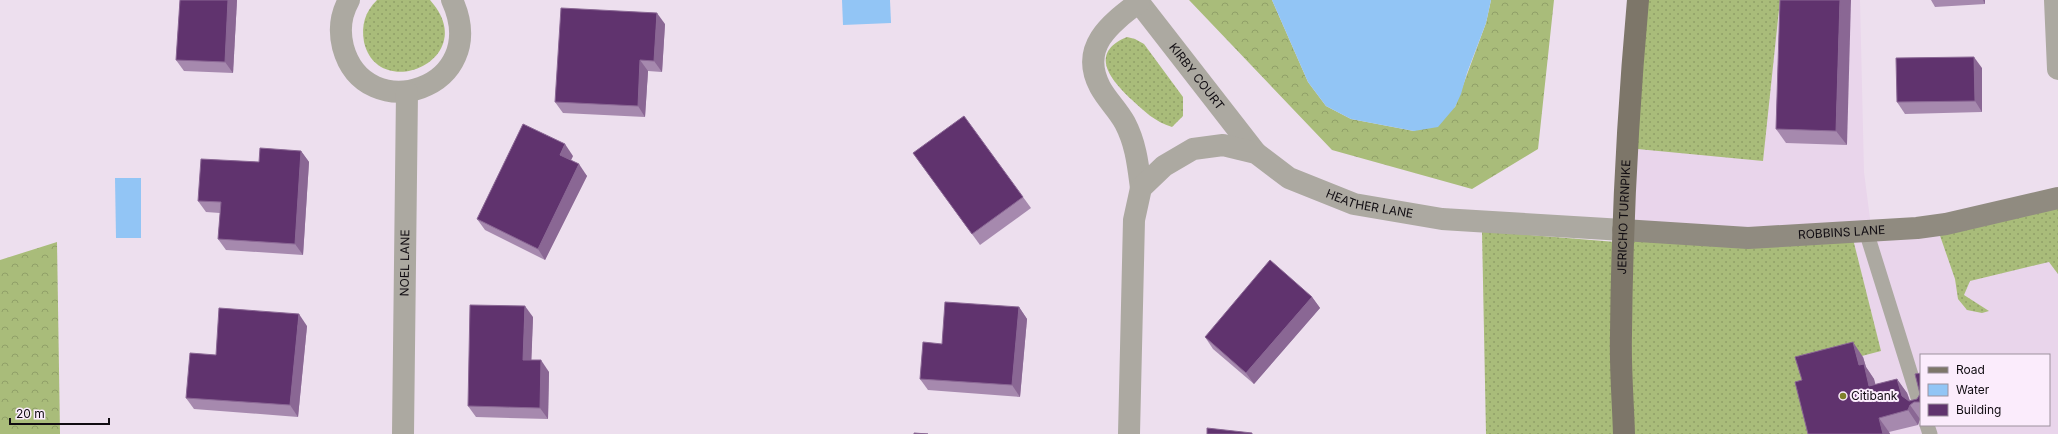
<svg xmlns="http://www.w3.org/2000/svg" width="2058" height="434" viewBox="0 0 2058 434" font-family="Inter,sans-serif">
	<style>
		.built { fill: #e9d5eb; fill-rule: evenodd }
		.grass { fill: url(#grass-dots) }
		.forest { fill: url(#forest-crowns) }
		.water { fill: #92c5f5 }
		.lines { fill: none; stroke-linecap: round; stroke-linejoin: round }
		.lane { stroke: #aca9a1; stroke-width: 15 }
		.street { stroke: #aca9a1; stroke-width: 22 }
		.secondary { stroke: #908b80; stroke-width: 22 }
		.primary { stroke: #7d7669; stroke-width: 22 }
		.wall { fill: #a689ae }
		.shaded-wall { fill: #8a6794 }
		.building { fill: #60336e; stroke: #8a6794 }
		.poi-dot { fill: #7f812b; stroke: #fbecfc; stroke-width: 1.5 }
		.labels { text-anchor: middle; stroke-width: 4; stroke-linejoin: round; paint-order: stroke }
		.street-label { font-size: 12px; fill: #100c11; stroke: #fbecfc }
		.poi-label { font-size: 12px; fill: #100c11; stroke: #fbecfc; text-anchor: start }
	</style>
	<defs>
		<pattern id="grass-dots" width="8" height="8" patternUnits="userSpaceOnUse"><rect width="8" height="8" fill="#a9bc7a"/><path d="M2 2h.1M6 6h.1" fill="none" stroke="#90a068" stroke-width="1.8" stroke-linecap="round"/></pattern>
		<pattern id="forest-crowns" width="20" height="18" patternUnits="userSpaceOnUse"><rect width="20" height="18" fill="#a9bc7a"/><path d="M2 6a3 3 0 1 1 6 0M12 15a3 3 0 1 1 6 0" fill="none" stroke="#90a068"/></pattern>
	</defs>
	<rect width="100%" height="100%" fill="#eddfee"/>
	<path class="built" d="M1643 0H1860L1864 172 1872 234 2058 198V434H1627L1625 376ZM1921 355H2049V425H1921Z"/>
	<g class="grass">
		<path d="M377 0H430C483 59 378 104 364 42 361 25 365 12 377 0Z"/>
		<polygon points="1640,0 1780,0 1763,161 1627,148"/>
		<path d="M1127 37 1135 39 1144 44 1183 97V116L1172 127C1155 122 1144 111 1131 99 1111 80 1088 53 1127 37Z"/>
		<polygon points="2058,196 2058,274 2049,262 1970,281 1964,295 1989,311 1982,313 1967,310 1958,299 1955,279 1937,227"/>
		<polygon points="1482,231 1616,242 1625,434 1486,434"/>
		<polygon points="1625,234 1852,235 1881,351 1804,371 1820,434 1632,434"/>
	</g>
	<g class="forest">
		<polygon points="1189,0 1272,0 1308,82 1326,106 1351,119 1414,131 1455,107 1486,23 1491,0 1554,0 1538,149 1472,189 1332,150"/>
		<polygon points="57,242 60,434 0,434 0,260"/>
	</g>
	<g class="water">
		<polygon points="842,0 890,0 891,23 843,25"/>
		<polygon points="1272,0 1491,0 1486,23 1467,73 1461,94 1455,107 1438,127 1414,131 1351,119 1326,106 1308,82"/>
		<polygon points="115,178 141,178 141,238 116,238"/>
	</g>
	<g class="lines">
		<g class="lane">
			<polyline points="1866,231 1921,407"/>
			<polyline points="1927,425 1930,434"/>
		</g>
		<g class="street">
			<path d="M349 0C341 14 339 31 343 47 365 129 493 89 452 0"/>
			<path id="s1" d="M1137 0 1256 153"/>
			<polyline points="2055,0 2058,69"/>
			<path d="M1139 2C1110 24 1079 47 1100 87 1107 100 1118 110 1125 123 1136 144 1138 165 1141 188"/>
			<path id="s2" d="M403 434 407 92"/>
			<path id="s3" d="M1129 434 1134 220 1141 188 1164 166 1193 149 1223 145 1256 153 1289 178 1354 204 1442 219 1623 230"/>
		</g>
		<path class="secondary" id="s4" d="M1623 230 1748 238 1917 228 1946 224 2058 198"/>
		<path class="primary" id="s5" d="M1624 434C1623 401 1620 367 1621 334 1622 222 1628 111 1638 0"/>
	</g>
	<g class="wall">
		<polygon points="180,0 237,0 233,73 184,71 176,60"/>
		<polygon points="1780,0 1847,145 1786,143 1776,129"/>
		<polygon points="1931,0 1985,0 1985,4 1935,7"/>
		<polygon points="665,24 662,72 648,71 645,117 563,113 555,102"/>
		<polygon points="1982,68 1982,112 1905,114 1897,102"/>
		<polygon points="301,151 309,162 303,255 226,250 218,239 220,213 206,212 198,201 259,162"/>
		<polygon points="913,153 1023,197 1031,208 980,245"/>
		<polygon points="573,156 571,160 587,176 545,260 485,230 477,219"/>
		<polygon points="1312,297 1320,308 1254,384 1213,349 1205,337"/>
		<polygon points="1019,307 1027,319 1020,397 928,390 920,379 942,344"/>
		<polygon points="533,317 531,360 549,372 548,419 476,417 468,406"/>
		<polygon points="307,326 298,417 194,409 186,398 216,355"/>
		<polygon points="1863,357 1866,367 1874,379 1875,385 1897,379 1907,393 1910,401 1917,399 1920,394 1921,373 1921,419 1920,419 1918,425 1889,432 1890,434 1808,434 1802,380"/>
	</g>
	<g class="shaded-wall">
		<polygon points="228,0 237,0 233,73 225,62"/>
		<polygon points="1840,0 1851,0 1847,145 1836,131"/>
		<polygon points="1983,0 1985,0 1985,4"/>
		<polygon points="657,13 665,24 662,72 654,61"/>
		<polygon points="1974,57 1982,68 1982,112 1975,101"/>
		<polygon points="640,60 648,71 645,117 638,106"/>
		<polygon points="565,144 573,156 568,166 560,155"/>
		<polygon points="301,151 309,162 303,255 295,244"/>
		<polygon points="579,164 587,176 545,260 538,249"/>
		<polygon points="1312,297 1320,308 1254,384 1246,373"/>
		<polygon points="525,306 533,317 531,372 523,360"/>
		<polygon points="1019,307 1027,319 1020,397 1012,385"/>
		<polygon points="299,314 307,326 298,417 290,405"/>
		<polygon points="1853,342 1863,357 1866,367 1874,379 1880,401 1869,386 1859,365"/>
		<polygon points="541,360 549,372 548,419 540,408"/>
		<polygon points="1897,379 1907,393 1911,404 1910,405 1920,419 1918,425 1908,410 1902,396"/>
		<polygon points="1879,418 1889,432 1890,434 1883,434"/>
	</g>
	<g class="building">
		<polygon points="180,0 228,0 225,62 176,60"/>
		<polygon points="1780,0 1840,0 1836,131 1776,129"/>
		<polygon points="561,8 657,13 654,61 640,60 638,106 555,102"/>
		<polygon points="1974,57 1975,101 1897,102 1896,58"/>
		<polygon points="964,116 1023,197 972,234 913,153"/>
		<polygon points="523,124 565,144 560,155 579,164 538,249 477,219"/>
		<polygon points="260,148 301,151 295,244 218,239 221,202 198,201 201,159 259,162"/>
		<polygon points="1270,260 1312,297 1246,373 1205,337"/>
		<polygon points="945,302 1019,307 1012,385 920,379 923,342 942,344"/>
		<polygon points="470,305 525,306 523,360 541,360 540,408 468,406"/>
		<polygon points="219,308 299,314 290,405 186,398 190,353 216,355"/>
		<polygon points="1853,342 1859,365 1864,364 1869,386 1897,379 1902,396 1909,401 1917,399 1920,394 1915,374 1921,373 1921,403 1919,402 1914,402 1910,405 1908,410 1879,418 1883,434 1808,434 1795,382 1802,380 1795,357"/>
		<polygon points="1207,428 1252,433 1252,434 1207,434"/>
		<polygon points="914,433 928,434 914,434"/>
	</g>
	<circle class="poi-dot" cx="1843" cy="396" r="4"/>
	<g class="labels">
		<g class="street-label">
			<text dy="4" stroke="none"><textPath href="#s1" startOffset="97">KIRBY COURT</textPath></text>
			<text dy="4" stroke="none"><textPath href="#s3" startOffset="503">HEATHER LANE</textPath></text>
			<text dy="4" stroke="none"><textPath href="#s5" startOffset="217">JERICHO TURNPIKE</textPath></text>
			<text dy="4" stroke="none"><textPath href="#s4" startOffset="219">ROBBINS LANE</textPath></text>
			<text dy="4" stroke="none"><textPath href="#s2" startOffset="171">NOEL LANE</textPath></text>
		</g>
		<g class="poi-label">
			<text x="1851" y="400">Citibank</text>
		</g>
	</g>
	<rect x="1920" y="354" width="130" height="72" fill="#fbecfc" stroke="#9d929e"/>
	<rect x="1928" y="367" width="20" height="6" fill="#7d7669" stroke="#9d929e"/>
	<text x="1956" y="374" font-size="12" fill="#100c11">Road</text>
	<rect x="1928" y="384" width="20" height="12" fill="#92c5f5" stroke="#9d929e"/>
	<text x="1956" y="394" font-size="12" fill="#100c11">Water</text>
	<rect x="1928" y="404" width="20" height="12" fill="#60336e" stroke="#9d929e"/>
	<text x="1956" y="414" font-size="12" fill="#100c11">Building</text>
	<path d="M10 418v6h99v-6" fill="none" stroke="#100c11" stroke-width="2"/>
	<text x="16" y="418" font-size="12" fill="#100c11" stroke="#fbecfc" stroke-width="3" paint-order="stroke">20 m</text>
</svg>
